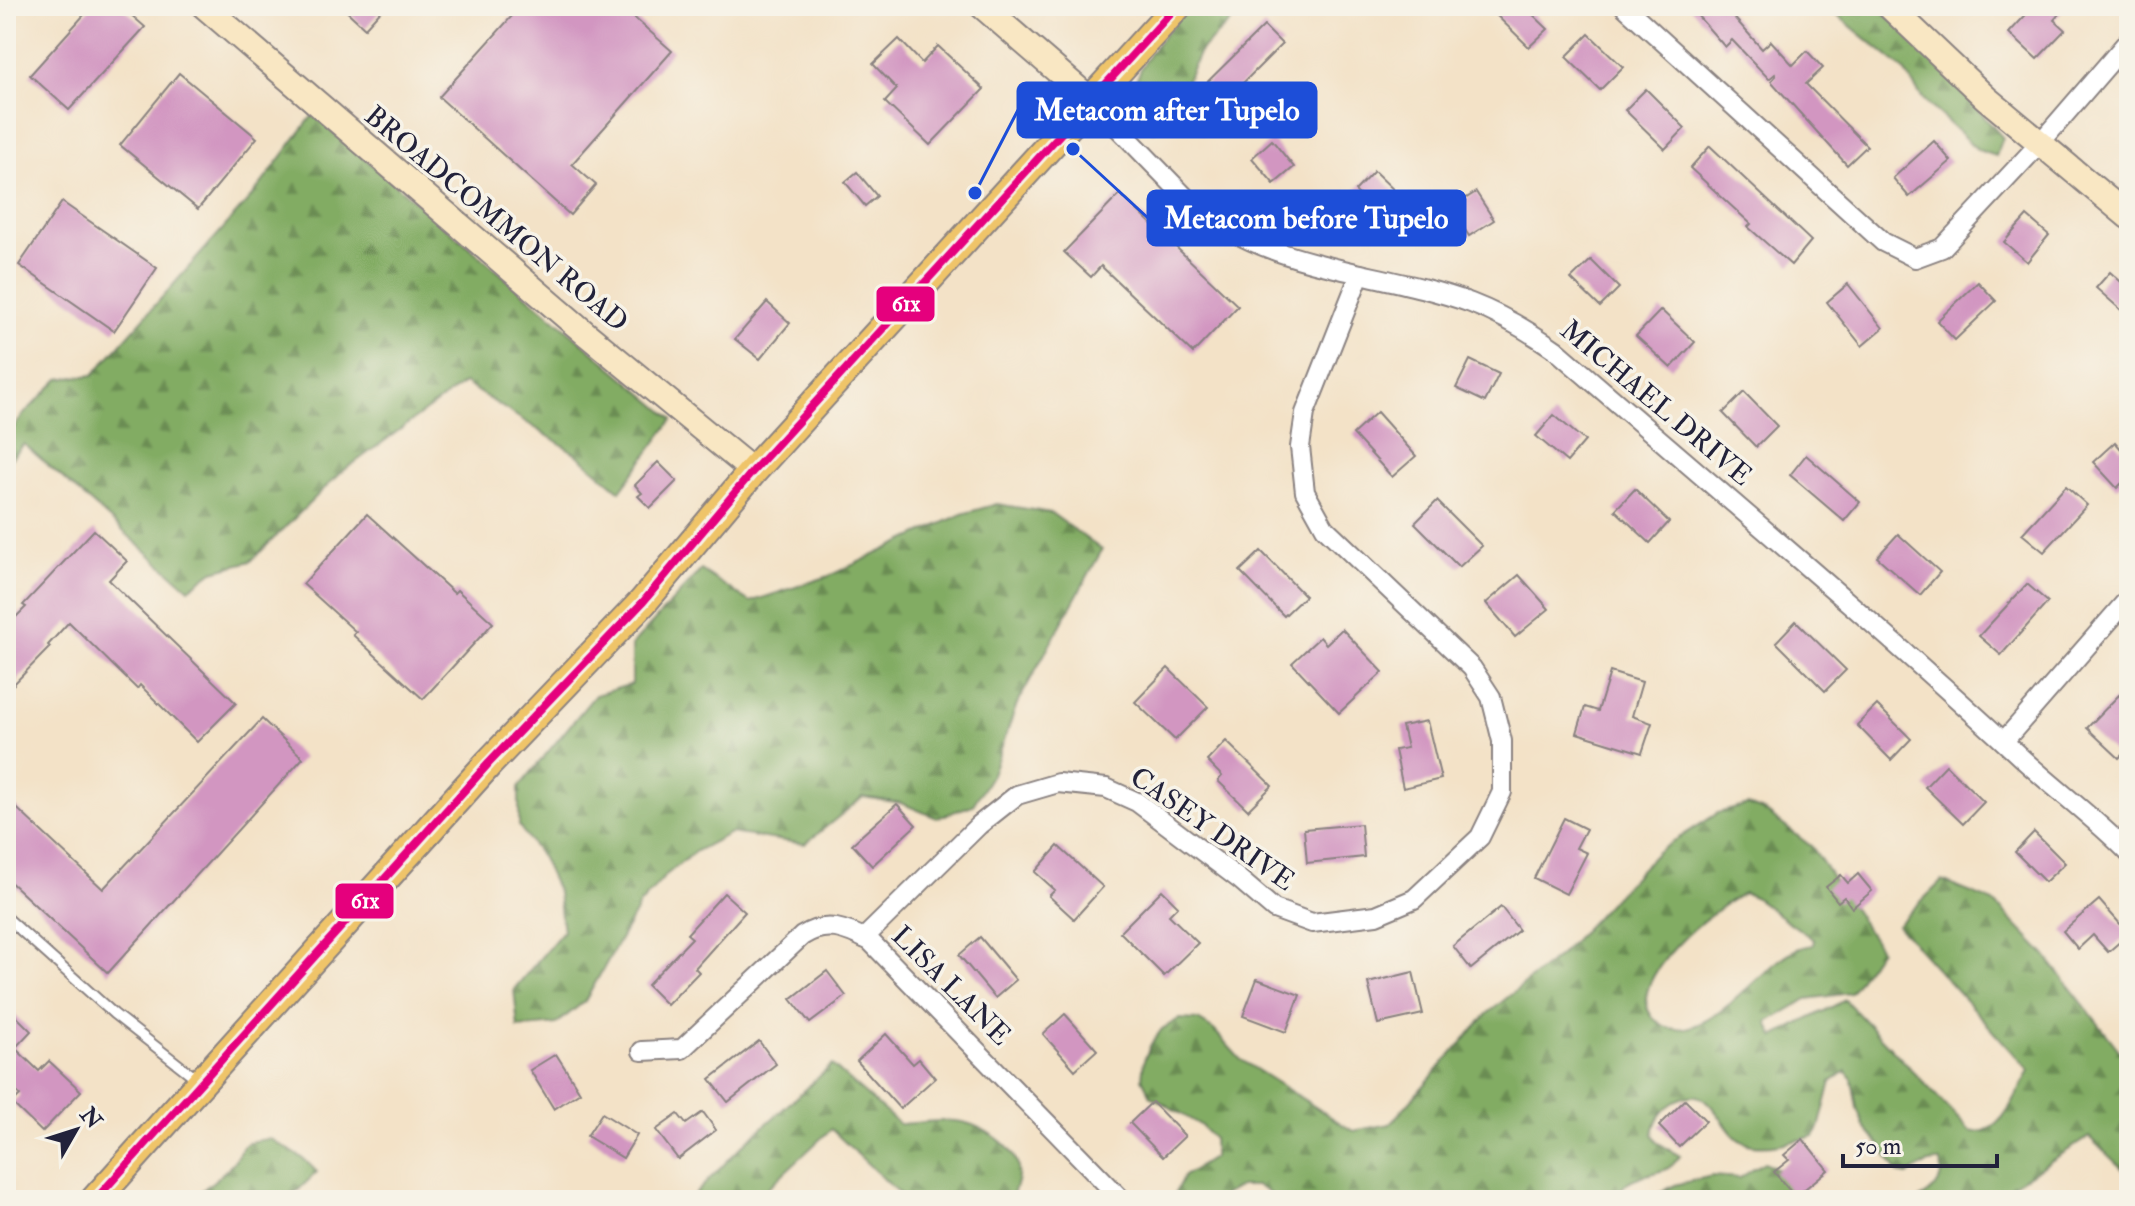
<svg xmlns="http://www.w3.org/2000/svg" width="2135" height="1206" viewBox="0 0 2135 1206" font-family="'IM FELL Double Pica',serif">
	<style>
		.forest { fill: url(#forest-firs); stroke: #52674f; stroke-width: 2; fill-rule: evenodd }
		.building { fill: #d296c1 }
		.lines { fill: none; stroke-linecap: round; stroke-linejoin: round }
		.lane-casing { stroke: #8a8281; stroke-width: 13 }
		.street-casing { stroke: #8a8281; stroke-width: 22 }
		.secondary-casing { stroke: #8a8281; stroke-width: 28 }
		.primary-casing { stroke: #8a8281; stroke-width: 32 }
		.lane { stroke: #fff; stroke-width: 9 }
		.street { stroke: #fff; stroke-width: 18 }
		.secondary { stroke: #f9e7c3; stroke-width: 24 }
		.primary { stroke: #efc469; stroke-width: 28 }
		.bus-1-casing { stroke: #f7f3e8; stroke-width: 14 }
		.bus-1 { stroke: #e5007d; stroke-width: 8 }
		.labels { text-anchor: middle; stroke-width: 7; stroke-linejoin: round; paint-order: stroke }
		.street-label { font-size: 28px; fill: #22223b; stroke: #f7f3e8 }
		.leader { fill: none; stroke: #1d4ed8; stroke-width: 3 }
		.callout-dot { fill: #1d4ed8; stroke: #f7f3e8; stroke-width: 3 }
		.callout { fill: #1d4ed8; stroke: #1d4ed8; stroke-width: 3 }
		.callout-label { font-size: 30px; text-anchor: middle; font-weight: bold; fill: #fff }
		.line-badge { stroke: #f7f3e8; stroke-width: 3 }
		.badge-label { font-size: 22px; text-anchor: middle; font-weight: bold; fill: #fff }
	</style>
	<defs>
		<pattern id="forest-firs" width="22" height="20" patternUnits="userSpaceOnUse" patternTransform="scale(2)"><rect width="22" height="20" fill="#82ac63"/><path d="M5 1l3.5 6h-7zM16 11l3.5 6h-7z" fill="#6a8c53"/></pattern>
	</defs>
	<rect width="100%" height="100%" fill="#f7f3e8"/>
	<filter id="ink" filterUnits="userSpaceOnUse"><feTurbulence type="fractalNoise" baseFrequency=".0125" numOctaves="2"/><feDisplacementMap in="SourceGraphic" scale="16" xChannelSelector="R" yChannelSelector="G"/><feConvolveMatrix kernelMatrix="1 2 1 2 8 2 1 2 1" color-interpolation-filters="sRGB"/></filter>
	<filter id="wash" filterUnits="userSpaceOnUse"><feTurbulence type="fractalNoise" baseFrequency=".006" numOctaves="4" result="noise"/><feDisplacementMap in="SourceGraphic" scale="32" xChannelSelector="R" yChannelSelector="G"/><feGaussianBlur stdDeviation="1.8" result="paint"/><feColorMatrix in="noise" values="0 0 0 0 0 0 0 0 0 0 0 0 0 0 0 0 0 1.4 0 .05"/><feComposite in="paint" operator="in"/></filter>
	<g filter="url(#wash)">
		<rect width="100%" height="100%" fill="#f3e2c7"/>
		<g class="forest">
			<path d="M1190 6H1253L1241 12 1200 51 1169 120 1153 131 1132 101C1135 62 1165 34 1190 6Z"/>
			<polygon points="1826,6 1877,6 1937,63 2003,138 1996,156 1978,150 1924,100 1902,68"/>
			<polygon points="313,115 673,419 620,491 575,453 464,383 339,474 251,561 213,571 189,589 24,444 6,464 6,439 22,416 59,379 93,375 253,195"/>
			<polygon points="997,504 1051,513 1102,550 1017,704 992,774 973,805 937,818 901,803 863,797 805,844 730,833 696,851 666,875 640,904 585,1001 556,1024 518,1028 514,989 563,931 558,893 542,858 519,826 519,787 595,695 632,684 632,645 701,570 750,602 829,576 962,514"/>
			<path d="M1748 805 1766 812 1812 847 1880 949 1850 993 1807 999 1768 1022 1774 1037 1845 1000 1970 1131C2001 1139 2018 1091 2029 1070L1897 925 1942 881 1994 902 2045 955 2129 1063V1175L2089 1137 1989 1200H1918C1933 1193 1945 1180 1941 1162 1927 1161 1919 1167 1908 1175L1898 1173 1883 1149 1864 1126 1857 1108 1852 1079 1846 1071 1831 1082 1819 1128 1814 1136C1796 1141 1763 1150 1745 1143 1718 1132 1713 1076 1673 1103 1662 1110 1655 1121 1653 1134L1657 1142 1680 1156C1676 1161 1672 1167 1666 1169 1650 1176 1617 1176 1620 1200H1280L1258 1186H1240L1215 1200H1181L1175 1192 1184 1176 1214 1157 1213 1138 1200 1125 1151 1096 1142 1078 1144 1060 1151 1044 1162 1029 1179 1019 1198 1020 1214 1030 1240 1059 1353 1131 1390 1124 1487 1014 1560 955 1657 852 1718 813ZM1744 893 1754 897 1814 940 1813 945C1807 946 1800 947 1795 950 1758 969 1722 1027 1678 1029 1667 1030 1659 1023 1652 1016 1622 981 1716 906 1744 893Z"/>
			<path d="M832 1065 899 1124C917 1123 938 1120 956 1121 978 1123 1010 1142 1017 1163 1021 1176 1015 1188 1011 1200H906L831 1129 755 1200H689L742 1146Z"/>
			<path d="M271 1139 304 1159 317 1172 288 1200H190C202 1190 215 1181 226 1170 247 1152 232 1141 271 1139Z"/>
			<path d="M1764 1162C1782 1167 1788 1184 1796 1200H1647L1675 1185 1712 1176 1740 1178Z"/>
		</g>
		<g id="blocks">
			<g class="building">
				<polygon points="92,6 121,6 145,27 69,110 30,75"/>
				<polygon points="341,6 385,6 365,28"/>
				<polygon points="521,6 621,6 672,51 572,164 596,185 570,215 439,97"/>
				<polygon points="1487,6 1524,6 1548,29 1529,47"/>
				<polygon points="1689,6 1724,6 1762,49 1771,41 1793,65 1807,51 1823,68 1806,84 1867,146 1847,165 1771,81 1776,76 1775,74 1769,79 1732,40 1725,47"/>
				<polygon points="2034,6 2066,6 2054,20 2065,30 2037,59 2009,33"/>
				<polygon points="1264,26 1282,44 1217,109 1222,114 1203,135 1177,112"/>
				<polygon points="1589,34 1623,67 1600,90 1566,57"/>
				<polygon points="899,39 922,63 938,46 984,89 930,145 885,102 897,89 873,64"/>
				<polygon points="179,73 257,138 198,209 120,145"/>
				<polygon points="1646,89 1685,128 1665,149 1625,110"/>
				<polygon points="1272,140 1294,167 1274,184 1252,158"/>
				<polygon points="1934,141 1951,161 1909,197 1893,178"/>
				<polygon points="1710,146 1811,241 1791,265 1748,227 1751,224 1690,168"/>
				<polygon points="1374,171 1398,194 1379,215 1355,191"/>
				<polygon points="857,172 877,196 865,206 845,182"/>
				<polygon points="1476,192 1494,220 1469,236 1451,208"/>
				<polygon points="1120,194 1238,306 1193,353 1101,266 1091,277 1064,252"/>
				<polygon points="62,202 157,268 114,331 19,265"/>
				<polygon points="2027,216 2049,235 2027,262 2004,242"/>
				<polygon points="1591,260 1619,288 1600,307 1571,279"/>
				<polygon points="2110,272 2129,289 2129,317 2096,288"/>
				<polygon points="1978,282 1996,301 1955,340 1937,321"/>
				<polygon points="1848,284 1883,328 1862,346 1827,302"/>
				<polygon points="767,302 790,323 760,359 735,339"/>
				<polygon points="1661,310 1695,342 1671,368 1636,336"/>
				<polygon points="1470,360 1499,374 1485,402 1456,388"/>
				<polygon points="1744,392 1777,426 1756,447 1723,413"/>
				<polygon points="1377,412 1416,456 1392,477 1353,434"/>
				<polygon points="1554,415 1585,441 1567,462 1536,436"/>
				<polygon points="2115,442 2121,449 2129,442 2129,476 2117,488 2093,462"/>
				<polygon points="1806,455 1860,502 1844,521 1790,475"/>
				<polygon points="658,462 677,481 650,508 638,496 642,493 635,485"/>
				<polygon points="2066,486 2087,505 2044,552 2022,534"/>
				<polygon points="1635,489 1669,522 1650,543 1615,510"/>
				<polygon points="1437,501 1482,546 1459,567 1415,523"/>
				<polygon points="367,514 454,593 457,590 493,623 423,699 353,635 356,632 303,584"/>
				<polygon points="94,530 127,561 109,580 236,703 197,742 140,685 137,689 69,622 48,645 50,647 6,692 6,627 26,607 23,605"/>
				<polygon points="1898,534 1940,572 1920,595 1877,557"/>
				<polygon points="1261,551 1305,596 1284,616 1240,571"/>
				<polygon points="1519,575 1549,609 1515,637 1486,603"/>
				<polygon points="2027,584 2048,602 2001,655 1979,636"/>
				<polygon points="1796,621 1846,670 1825,691 1776,642"/>
				<polygon points="1342,629 1383,672 1339,713 1292,663 1320,637 1326,644"/>
				<polygon points="1168,668 1208,707 1175,740 1135,702"/>
				<polygon points="1610,672 1642,682 1632,716 1652,723 1642,753 1577,733 1585,707 1598,711"/>
				<polygon points="2119,695 2129,705 2129,748 2119,758 2087,728"/>
				<polygon points="1877,705 1911,739 1891,760 1857,725"/>
				<polygon points="262,719 303,758 108,973 6,878 6,798 103,889"/>
				<polygon points="1427,721 1441,779 1403,788 1395,750 1407,748 1402,726"/>
				<polygon points="1226,741 1272,786 1248,810 1218,781 1222,776 1207,761"/>
				<polygon points="1946,765 1984,802 1963,824 1925,787"/>
				<polygon points="897,804 916,825 872,866 852,844"/>
				<polygon points="1564,818 1586,829 1576,848 1587,853 1566,894 1534,878"/>
				<polygon points="1361,824 1364,857 1307,863 1304,829"/>
				<polygon points="2034,832 2065,863 2045,882 2015,852"/>
				<polygon points="1058,846 1103,887 1074,919 1049,896 1055,890 1035,872"/>
				<polygon points="1858,874 1872,891 1852,908 1844,897 1838,902 1826,887 1841,875 1848,883"/>
				<polygon points="1162,890 1178,906 1169,915 1198,943 1164,976 1120,932"/>
				<polygon points="724,893 745,912 695,968 699,972 667,1005 647,985 692,938 687,934"/>
				<polygon points="2099,900 2129,934 2108,952 2093,935 2078,949 2063,931"/>
				<polygon points="1501,907 1519,930 1471,969 1453,946"/>
				<polygon points="980,937 1016,980 995,998 959,955"/>
				<polygon points="827,971 846,996 810,1023 791,999"/>
				<polygon points="1413,972 1423,1014 1378,1024 1368,983"/>
				<polygon points="1257,979 1300,995 1286,1032 1243,1016"/>
				<polygon points="6,1006 31,1031 15,1048 39,1071 49,1061 81,1091 42,1132 12,1103 20,1095 6,1082"/>
				<polygon points="1065,1014 1097,1050 1075,1070 1043,1034"/>
				<polygon points="886,1034 913,1064 919,1059 935,1078 900,1109 857,1061"/>
				<polygon points="759,1041 776,1064 728,1102 710,1079"/>
				<polygon points="556,1054 580,1092 554,1109 530,1070"/>
				<polygon points="1685,1100 1706,1121 1679,1147 1659,1126"/>
				<polygon points="1152,1102 1185,1136 1163,1157 1130,1123"/>
				<polygon points="703,1112 716,1130 678,1159 656,1130 678,1114 686,1124"/>
				<polygon points="602,1113 637,1135 623,1158 587,1136"/>
				<polygon points="1803,1139 1828,1170 1795,1197 1774,1172 1789,1160 1784,1155"/>
			</g>
		</g>
	</g>
	<g filter="url(#ink)">
		<use href="#blocks" fill-opacity="0" stroke="#8a8281" stroke-width="2"/>
		<g class="lines">
			<g class="lane-casing">
				<polyline id="lane" points="6,917 114,1014 197,1079"/>
			</g>
			<g class="street-casing">
				<g id="street">
					<polyline points="1624,6 1883,242 1915,258 1942,248 2041,142 2129,40"/>
					<path d="M1091 100 1191 203C1269 271 1378 269 1471 303 1502 315 1529 331 1556 350 1709 483 1866 614 2015 752 2052 787 2093 816 2129 853"/>
					<polyline points="2004,741 2129,598"/>
					<polyline points="864,938 979,825 1017,795 1058,783 1106,788 1137,802 1239,879 1274,909 1312,923 1376,915 1414,899 1480,837 1502,792 1502,741 1491,697 1472,668 1325,528 1305,492 1300,447 1305,413 1360,274"/>
					<path d="M642 1051 682 1049 802 936C826 920 846 929 870 941L1122 1200"/>
				</g>
			</g>
			<g class="secondary-casing">
				<g id="secondary">
					<polyline points="204,6 585,333 753,471"/>
					<polyline points="982,6 1091,100"/>
					<polyline points="1889,6 1986,98 2129,217"/>
				</g>
			</g>
			<g class="primary-casing">
				<polyline id="primary" points="95,1200 489,763 643,602 753,471 1177,6"/>
			</g>
			<use href="#lane" class="lane"/>
			<use href="#street" class="street"/>
			<use href="#secondary" class="secondary"/>
			<use href="#primary" class="primary"/>
			<g class="bus-1-casing">
				<polyline id="bus-1" points="95,1200 489,763 643,602 753,471 1177,6"/>
			</g>
			<use href="#bus-1" class="bus-1"/>
		</g>
	</g>
	<g class="labels">
		<g class="street-label">
			<text transform="translate(497 218) rotate(40)" y="10">BROADCOMMON ROAD</text>
			<text transform="translate(1657 402) rotate(40)" y="10">MICHAEL DRIVE</text>
			<text transform="translate(1213 828) rotate(35)" y="10">CASEY DRIVE</text>
			<text transform="translate(952 985) rotate(45)" y="10">LISA LANE</text>
		</g>
	</g>
	<path class="leader" d="M975 193L1018 110M1073 149L1148 218"/>
	<g class="callout-dot">
		<circle cx="975" cy="193" r="8"/>
		<circle cx="1073" cy="149" r="8"/>
	</g>
	<g class="callout">
		<rect x="1018" y="83" width="298" height="54" rx="8"/>
		<rect x="1148" y="191" width="317" height="54" rx="8"/>
	</g>
	<g class="callout-label">
		<text x="1167" y="120">Metacom after Tupelo</text>
		<text x="1306" y="228">Metacom before Tupelo</text>
	</g>
	<g class="line-badge">
		<rect x="875" y="285" width="61" height="38" rx="8" fill="#e5007d"/>
		<rect x="334" y="882" width="61" height="38" rx="8" fill="#e5007d"/>
	</g>
	<g class="badge-label">
		<text x="906" y="311">61x</text>
		<text x="365" y="908">61x</text>
	</g>
	<rect width="2135" height="1206" fill="none" stroke="#f7f3e8" stroke-width="32"/>
	<g transform="translate(76 1130) rotate(51)" stroke="#f7f3e8" stroke-width="6" paint-order="stroke">
	<path d="M0-6L14 30L0 20L-14 30Z" fill="#22223b"/>
	<text y="-12" font-size="22" font-weight="bold" text-anchor="middle" fill="#22223b">N</text>
	</g>
	<path d="M1843 1154v12h154v-12" fill="none" stroke="#22223b" stroke-width="4"/>
	<text x="1855" y="1154" font-size="24" fill="#22223b" stroke="#f7f3e8" stroke-width="6" paint-order="stroke">50 m</text>
</svg>
